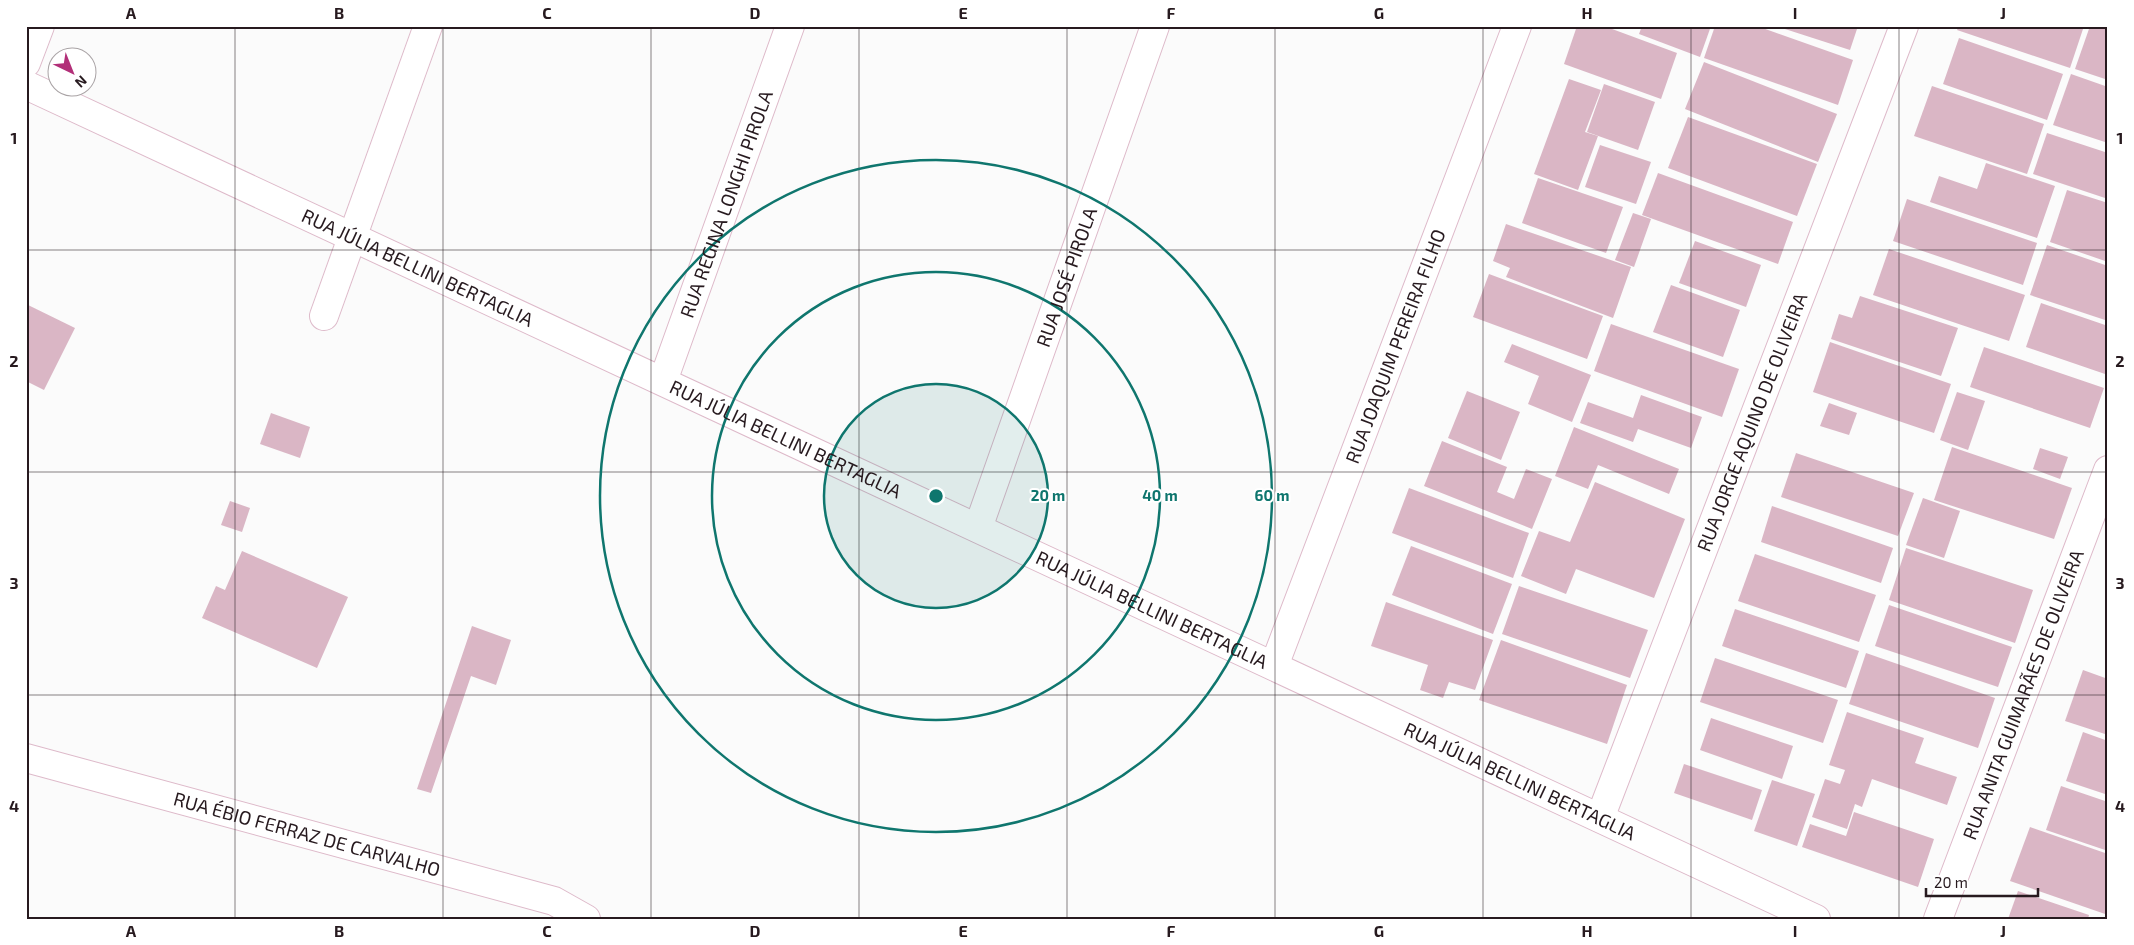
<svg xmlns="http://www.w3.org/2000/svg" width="2134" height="945" viewBox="0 0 2134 945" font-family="'Exo 2',sans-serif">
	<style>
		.building { fill: #dab6c5 }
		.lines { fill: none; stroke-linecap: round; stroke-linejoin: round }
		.street-casing { stroke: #debaca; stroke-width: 30 }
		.street { stroke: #fff; stroke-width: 28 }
		.grid { fill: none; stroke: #271a1f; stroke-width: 1; stroke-opacity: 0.55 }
		.ring { fill: none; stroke: #0f766e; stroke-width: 2.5 }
		.labels { text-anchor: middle; stroke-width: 4; stroke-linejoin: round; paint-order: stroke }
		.street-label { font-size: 19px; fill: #271a1f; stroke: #fff }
		.centre { fill: #0f766e; stroke: #fff; stroke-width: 2.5 }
		.ring-label { font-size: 15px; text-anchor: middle; font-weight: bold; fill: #0f766e; stroke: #fff; stroke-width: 4; stroke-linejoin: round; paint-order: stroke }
		.neatline { fill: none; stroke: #271a1f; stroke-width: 2 }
		.grid-label { font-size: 16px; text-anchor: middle; font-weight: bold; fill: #271a1f }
	</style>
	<rect width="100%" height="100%" fill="#fbfbfb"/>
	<g class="building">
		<polygon points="1577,26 1604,26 1677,53 1661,99 1564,64"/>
		<polygon points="1642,26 1711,26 1700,57 1639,34"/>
		<polygon points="1715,26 1757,26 1853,60 1838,105 1704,58"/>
		<polygon points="1776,26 1858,26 1850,50"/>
		<polygon points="1959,26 2084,26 2070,68 1957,30"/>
		<polygon points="2090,26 2108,26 2108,80 2075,69"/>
		<polygon points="1959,38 2063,74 2047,120 1943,84"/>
		<polygon points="1704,62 1837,114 1818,162 1685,109"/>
		<polygon points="2071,74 2108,87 2108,143 2053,125"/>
		<polygon points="1569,79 1601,90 1585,132 1598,136 1578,190 1534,174"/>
		<polygon points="1604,84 1655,102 1638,150 1587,132"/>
		<polygon points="1932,86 2044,124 2027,174 1914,136"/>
		<polygon points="1688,117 1817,164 1797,216 1668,168"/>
		<polygon points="2047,133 2108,153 2108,199 2033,174"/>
		<polygon points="1600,145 1651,162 1636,204 1585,187"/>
		<polygon points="1986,163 2055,186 2037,238 1930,202 1939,176 1977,189"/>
		<polygon points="1658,173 1793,222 1778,264 1642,215"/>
		<polygon points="1538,178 1623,207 1606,253 1522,223"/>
		<polygon points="2067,190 2108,203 2108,262 2050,242"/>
		<polygon points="1907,199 2037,243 2023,285 1893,241"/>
		<polygon points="1633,213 1651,219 1634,267 1615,260"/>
		<polygon points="1506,224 1631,267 1613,318 1506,277 1510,268 1493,261"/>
		<polygon points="1695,241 1761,265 1746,307 1679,283"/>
		<polygon points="2047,245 2108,266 2108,321 2030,295"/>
		<polygon points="1889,249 2025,295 2009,341 1873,295"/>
		<polygon points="1489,274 1603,316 1587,359 1473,317"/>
		<polygon points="1671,285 1740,310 1723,357 1653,332"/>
		<polygon points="1860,296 1958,328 1941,376 1831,339 1839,314 1852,318"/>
		<polygon points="2041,303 2108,326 2108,366 2105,374 2026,347"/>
		<polygon points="26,304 75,328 44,390 26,381"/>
		<polygon points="1611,324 1739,369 1722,417 1594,371"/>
		<polygon points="1830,342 1951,384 1934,433 1813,392"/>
		<polygon points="1512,344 1591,375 1572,422 1528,404 1539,376 1504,362"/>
		<polygon points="1984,347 2104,388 2090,428 1970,387"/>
		<polygon points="1467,391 1520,412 1501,460 1448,438"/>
		<polygon points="1957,392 1985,401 1968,450 1940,440"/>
		<polygon points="1641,395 1702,417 1691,448 1638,429 1633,442 1580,423 1588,402 1633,418"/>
		<polygon points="1829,403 1857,413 1849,435 1820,426"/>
		<polygon points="271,413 310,427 300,458 260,444"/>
		<polygon points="1574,427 1679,469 1669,494 1598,465 1588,489 1555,476"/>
		<polygon points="1442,441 1507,467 1497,492 1514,499 1526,469 1552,479 1532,529 1424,486"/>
		<polygon points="1952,447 2072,488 2054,539 1934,500"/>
		<polygon points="2040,448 2068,457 2060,479 2033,469"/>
		<polygon points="1796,453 1914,493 1898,536 1781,497"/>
		<polygon points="1595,482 1685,519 1654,598 1576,569 1566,594 1521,576 1539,531 1570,542"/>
		<polygon points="1409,488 1529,533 1513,578 1392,533"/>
		<polygon points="1923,498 1960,511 1944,558 1906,545"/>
		<polygon points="230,501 250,508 242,532 221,525"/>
		<polygon points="1772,506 1893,548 1881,583 1761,542"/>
		<polygon points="1411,546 1512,584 1493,634 1392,595"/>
		<polygon points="1906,548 2033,590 2015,643 1889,600"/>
		<polygon points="242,551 348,597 317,668 202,618 216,586 225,590"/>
		<polygon points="1755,554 1876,595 1859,642 1738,601"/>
		<polygon points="1519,586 1648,630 1630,678 1502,634"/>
		<polygon points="1386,602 1493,640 1475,690 1449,682 1443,698 1420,690 1428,665 1371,646"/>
		<polygon points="1889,605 2012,647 1998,687 1875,646"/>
		<polygon points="1735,609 1859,651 1846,688 1722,646"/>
		<polygon points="472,626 511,640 496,685 471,676 431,793 417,789"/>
		<polygon points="1501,640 1627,685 1607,744 1479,700"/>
		<polygon points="1866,653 1995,698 1978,748 1849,704"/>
		<polygon points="1715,658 1838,700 1823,743 1700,702"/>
		<polygon points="2083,670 2108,679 2108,735 2065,721"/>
		<polygon points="1847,712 1924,738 1915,763 1957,777 1947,805 1872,779 1862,807 1855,804 1847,829 1812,817 1825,779 1840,784 1845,770 1829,765"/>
		<polygon points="1711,718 1793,746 1782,779 1700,750"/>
		<polygon points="2083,732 2108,741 2108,795 2066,781"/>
		<polygon points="1684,764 1762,790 1752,820 1674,793"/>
		<polygon points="1772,780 1815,794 1797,846 1754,831"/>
		<polygon points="2061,786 2108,802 2108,851 2046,830"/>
		<polygon points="1854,812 1934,839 1918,887 1802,847 1810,824 1846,836"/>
		<polygon points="2030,827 2108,854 2108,915 2010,881"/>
		<polygon points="2018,891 2089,915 2088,919 2008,919"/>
	</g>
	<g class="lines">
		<g class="street-casing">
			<g id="street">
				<polyline points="26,63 40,26"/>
				<path id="s1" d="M26 85 1816 919"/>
				<polyline points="324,316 428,26"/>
				<path id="s2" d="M663 381 790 26"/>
				<path id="s3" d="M978 528 1155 26"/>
				<path id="s4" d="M1274 666 1517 26"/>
				<path id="s5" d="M26 758 554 901 586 919"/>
				<path id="s6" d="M1600 818 1904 26"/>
				<path id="s7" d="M1938 919 2108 470"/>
			</g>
		</g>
		<use href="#street" class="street"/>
	</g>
	<path class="grid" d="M235 26V919M443 26V919M651 26V919M859 26V919M1067 26V919M1275 26V919M1483 26V919M1691 26V919M1899 26V919M26 250H2108M26 472H2108M26 695H2108"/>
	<circle cx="936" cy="496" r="112" fill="#0f766e" fill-opacity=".12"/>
	<g class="ring">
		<circle cx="936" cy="496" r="112"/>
		<circle cx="936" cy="496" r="224"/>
		<circle cx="936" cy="496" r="336"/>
	</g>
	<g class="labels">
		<g class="street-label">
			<text dy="7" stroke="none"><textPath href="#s2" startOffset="188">RUA REGINA LONGHI PIROLA</textPath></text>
			<text dy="7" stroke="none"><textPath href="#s1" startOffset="432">RUA JÚLIA BELLINI BERTAGLIA</textPath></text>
			<text dy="7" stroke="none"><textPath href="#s3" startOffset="266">RUA JOSÉ PIROLA</textPath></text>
			<text dy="7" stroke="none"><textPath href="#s4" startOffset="342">RUA JOAQUIM PEREIRA FILHO</textPath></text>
			<text dy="7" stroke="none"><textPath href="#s6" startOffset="424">RUA JORGE AQUINO DE OLIVEIRA</textPath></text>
			<text dy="7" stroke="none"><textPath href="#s1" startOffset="838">RUA JÚLIA BELLINI BERTAGLIA</textPath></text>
			<text dy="7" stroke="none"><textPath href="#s1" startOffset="1242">RUA JÚLIA BELLINI BERTAGLIA</textPath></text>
			<text dy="7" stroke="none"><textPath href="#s7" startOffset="240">RUA ANITA GUIMARÃES DE OLIVEIRA</textPath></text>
			<text dy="7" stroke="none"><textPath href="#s1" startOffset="1648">RUA JÚLIA BELLINI BERTAGLIA</textPath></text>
			<text dy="7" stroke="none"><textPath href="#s5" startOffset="291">RUA ÉBIO FERRAZ DE CARVALHO</textPath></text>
		</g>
	</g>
	<circle cx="936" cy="496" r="8" class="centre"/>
	<g class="ring-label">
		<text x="1048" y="501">20 m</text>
		<text x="1160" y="501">40 m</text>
		<text x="1272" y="501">60 m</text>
	</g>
	<rect width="2134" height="945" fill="none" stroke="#ffffff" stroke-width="55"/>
	<g transform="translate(72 72) rotate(137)"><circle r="24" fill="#ffffff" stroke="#a9a3a5"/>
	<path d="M0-4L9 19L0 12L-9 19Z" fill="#b22f78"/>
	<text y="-8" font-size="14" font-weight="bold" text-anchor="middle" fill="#271a1f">N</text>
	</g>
	<path d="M1926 888v8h112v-8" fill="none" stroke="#271a1f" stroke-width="2.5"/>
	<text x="1934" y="888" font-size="15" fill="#271a1f" stroke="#ffffff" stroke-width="4" paint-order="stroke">20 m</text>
	<rect x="28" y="28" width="2078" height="890" class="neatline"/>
	<g class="grid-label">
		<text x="131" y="19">A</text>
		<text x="339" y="19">B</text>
		<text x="547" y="19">C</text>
		<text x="755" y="19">D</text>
		<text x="963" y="19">E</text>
		<text x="1171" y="19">F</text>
		<text x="1379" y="19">G</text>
		<text x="1587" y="19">H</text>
		<text x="1795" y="19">I</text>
		<text x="2003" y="19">J</text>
		<text x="14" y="144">1</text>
		<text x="2120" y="144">1</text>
		<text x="14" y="367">2</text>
		<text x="2120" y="367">2</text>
		<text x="14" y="589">3</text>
		<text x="2120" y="589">3</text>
		<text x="14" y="812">4</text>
		<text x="2120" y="812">4</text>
		<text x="131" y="937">A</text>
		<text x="339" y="937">B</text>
		<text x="547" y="937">C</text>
		<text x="755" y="937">D</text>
		<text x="963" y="937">E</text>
		<text x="1171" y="937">F</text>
		<text x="1379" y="937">G</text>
		<text x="1587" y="937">H</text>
		<text x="1795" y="937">I</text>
		<text x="2003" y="937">J</text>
	</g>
</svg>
